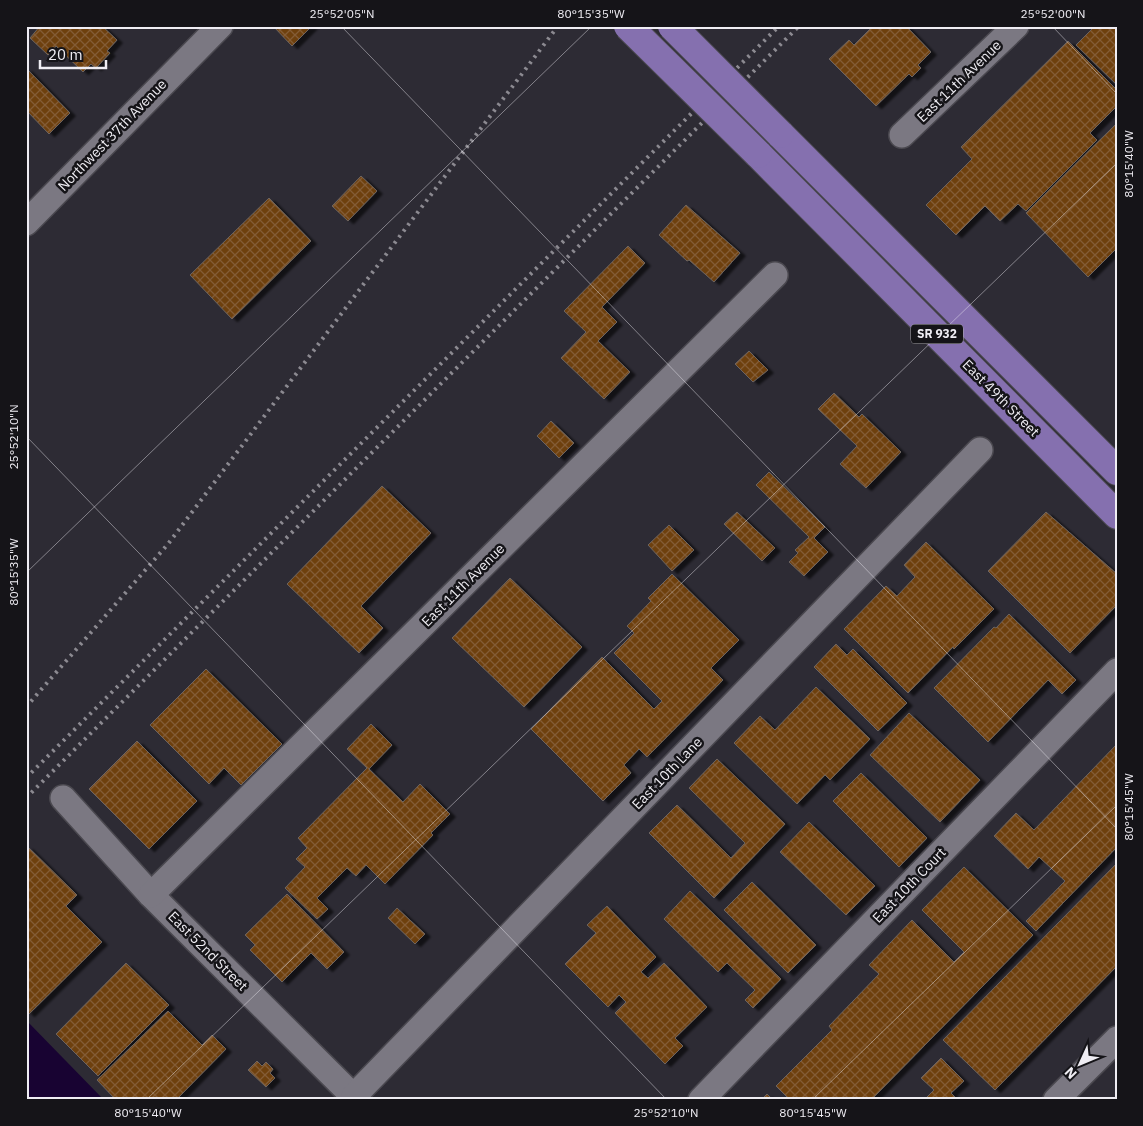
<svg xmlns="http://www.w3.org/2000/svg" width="1143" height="1126" viewBox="0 0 1143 1126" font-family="'IBM Plex Sans',sans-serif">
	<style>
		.water { fill: #180332 }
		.building { fill: url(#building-cross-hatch); stroke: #6d645e; filter: url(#shadow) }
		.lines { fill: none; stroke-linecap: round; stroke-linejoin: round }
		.minor-casing { stroke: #4a484f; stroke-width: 28 }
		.major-casing { stroke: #4a484f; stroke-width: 30 }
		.minor { stroke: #7b7882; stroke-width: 25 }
		.major { stroke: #8570af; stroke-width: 28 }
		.rail { stroke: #8c8a91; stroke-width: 4; stroke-dasharray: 2.5 5; stroke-linecap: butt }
		.major-bridge-casing { stroke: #4a484f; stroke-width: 30; stroke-linecap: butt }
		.major-bridge { stroke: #8570af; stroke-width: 28 }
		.ticks { fill: none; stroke: #efedf3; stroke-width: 1; stroke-opacity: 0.45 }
		.labels { text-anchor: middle; stroke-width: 5; stroke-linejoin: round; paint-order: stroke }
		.shield { fill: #151418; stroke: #aeacb1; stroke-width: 1 }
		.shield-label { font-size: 12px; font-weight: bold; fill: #efedf3 }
		.street-label { font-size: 14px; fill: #efedf3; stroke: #151418 }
		.neatline { fill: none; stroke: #efedf3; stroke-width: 2 }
		.ticks-label { font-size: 12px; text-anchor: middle; fill: #efedf3 }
	</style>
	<defs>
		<pattern id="building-cross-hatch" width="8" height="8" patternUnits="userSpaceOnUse" patternTransform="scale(1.25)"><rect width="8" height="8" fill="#6e4011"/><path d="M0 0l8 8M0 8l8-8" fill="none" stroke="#835c34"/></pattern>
		<filter id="shadow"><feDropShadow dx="5.5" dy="3" stdDeviation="1" flood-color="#0009"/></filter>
	</defs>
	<rect width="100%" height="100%" fill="#2d2b34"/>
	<polygon class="water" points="26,1020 104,1100 26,1100"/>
	<g class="building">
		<polygon points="40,26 102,26 117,40 107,51 110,53 96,68 91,64 83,72 56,46 48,55 30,38"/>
		<polygon points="273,26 312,26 292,46"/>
		<polygon points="873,26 906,26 931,52 918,65 921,68 912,77 909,74 876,106 829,59 849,40 854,45"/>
		<polygon points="1095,26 1117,26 1117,85 1076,45"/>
		<polygon points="1068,41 1117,90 1117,106 1090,133 1097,140 1026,211 1018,204 1000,221 985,206 956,235 926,205 972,159 961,147"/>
		<polygon points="26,68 70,113 49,134 26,110"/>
		<polygon points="1117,123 1117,248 1088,277 1026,213"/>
		<polygon points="361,176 377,191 348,221 332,206"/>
		<polygon points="269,198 311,241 232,319 190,275"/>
		<polygon points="686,205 740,253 714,282 689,260 687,261 659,235"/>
		<polygon points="628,246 645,263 602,307 617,322 598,341 630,372 604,399 561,358 586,332 564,311"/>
		<polygon points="749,351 768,370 753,382 735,364"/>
		<polygon points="834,393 859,417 862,414 901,452 866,488 840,464 857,446 818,409"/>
		<polygon points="551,421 574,443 559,458 537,436"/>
		<polygon points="769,472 825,527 814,538 828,552 804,576 789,562 798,553 795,550 809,537 756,485"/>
		<polygon points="382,486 431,533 361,606 383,628 359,653 287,584"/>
		<polygon points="737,512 775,548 762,561 724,524"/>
		<polygon points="1046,512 1117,574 1117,605 1070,653 988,571"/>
		<polygon points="669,525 694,550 672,571 648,545"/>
		<polygon points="926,542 994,609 954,649 953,647 908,693 844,629 886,586 897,596 915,577 904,565"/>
		<polygon points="672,574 739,640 711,668 723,680 647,757 639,749 624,765 631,773 603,801 531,729 602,657 654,709 662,701 614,653 634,633 627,626 651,601 648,598"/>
		<polygon points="510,578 582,647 524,707 452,638"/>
		<polygon points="1009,614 1076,680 1062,694 1048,680 988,742 934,688 994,627 996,628"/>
		<polygon points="836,644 847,655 853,649 907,703 878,731 814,667"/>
		<polygon points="206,669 282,744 241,785 224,768 209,784 150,725"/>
		<polygon points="816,687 870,739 830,780 825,775 797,804 734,743 760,716 775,730"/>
		<polygon points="909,713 980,780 940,822 870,755"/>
		<polygon points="371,724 392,745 369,769 403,802 420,784 450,814 431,833 433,835 385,884 366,865 356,876 347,868 317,898 328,909 317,919 285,888 305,867 296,859 307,848 298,838 367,768 347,749"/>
		<polygon points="137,741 197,801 149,849 89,789"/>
		<polygon points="1117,744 1117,847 1036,931 1026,921 1065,881 1039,857 1028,869 994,836 1016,813 1034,830"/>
		<polygon points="717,759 785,824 714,898 649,833 677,805 731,858 745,843 689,788"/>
		<polygon points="861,773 927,838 899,867 833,801"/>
		<polygon points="809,822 875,886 846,915 780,852"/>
		<polygon points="27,846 77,895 66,906 102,942 29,1014 26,1011"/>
		<polygon points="1117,863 1117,966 995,1090 943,1040"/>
		<polygon points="964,867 1033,935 871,1100 790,1100 776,1086 832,1030 829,1026 879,974 869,965 912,920 954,962 964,952 922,910"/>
		<polygon points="752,882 816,945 788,973 724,910"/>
		<polygon points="690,891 781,979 753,1008 745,1000 755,990 727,963 718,972 664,919"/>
		<polygon points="287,894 344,952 327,969 311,953 282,982 250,950 255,945 245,935"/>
		<polygon points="607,906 656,957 641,972 648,978 664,963 707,1007 675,1038 683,1046 665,1064 615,1013 626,1002 619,995 608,1007 565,964 596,933 587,925"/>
		<polygon points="397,908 425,934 415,944 388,918"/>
		<polygon points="126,963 169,1005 98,1076 56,1034"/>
		<polygon points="168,1011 202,1045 212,1035 226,1049 176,1100 116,1100 97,1080"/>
		<polygon points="941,1058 964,1081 951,1093 958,1100 924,1100 934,1090 921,1078"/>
		<polygon points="257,1061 262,1066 266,1062 273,1069 270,1073 275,1078 266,1087 248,1070"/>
		<polygon points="767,1094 773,1100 761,1100"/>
	</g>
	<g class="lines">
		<g class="minor-casing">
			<g id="minor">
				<polyline points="902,135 1016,26"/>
				<polyline points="26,223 220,26"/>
				<polyline points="63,798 151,895 357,1100"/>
				<polyline points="151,895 775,275"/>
				<polyline points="354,1096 980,450"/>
				<polyline points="701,1100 1117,671"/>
				<polyline points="1056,1100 1117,1039"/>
			</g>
		</g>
		<g class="major-casing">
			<g id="major">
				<polyline points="780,134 1117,471"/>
				<polyline points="758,154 1117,515"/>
			</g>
		</g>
		<use href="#minor" class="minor"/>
		<use href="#major" class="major"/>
		<g class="rail">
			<polyline points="26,707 168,544 558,26"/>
			<polyline points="26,778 779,26"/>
			<polyline points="26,798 799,26"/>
		</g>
		<g class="major-bridge-casing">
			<g id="major-bridge">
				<polyline points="628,26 758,154"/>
				<polyline points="672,26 780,134"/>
			</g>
		</g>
		<use href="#major-bridge" class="major-bridge"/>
	</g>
	<path class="ticks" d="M341 26 1117 829M1052 26 1117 94M26 436 667 1100M26 573 592 26M146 1100 1117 163M812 1100 1117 805"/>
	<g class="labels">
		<rect class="shield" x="911" y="324.5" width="52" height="19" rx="4"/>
		<g class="shield-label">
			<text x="937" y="338">SR 932</text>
		</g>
		<g class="street-label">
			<text transform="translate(959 81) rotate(-44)" y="5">East 11th Avenue</text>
			<text transform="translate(112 135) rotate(-46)" y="5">Northwest 37th Avenue</text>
			<text transform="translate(1001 398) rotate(45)" y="5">East 49th Street</text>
			<text transform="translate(463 585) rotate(-45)" y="5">East 11th Avenue</text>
			<text transform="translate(667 773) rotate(-46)" y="5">East 10th Lane</text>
			<text transform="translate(909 885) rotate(-46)" y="5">East 10th Court</text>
			<text transform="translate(208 951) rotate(45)" y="5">East 52nd Street</text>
		</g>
	</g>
	<rect width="1143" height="1126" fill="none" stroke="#151418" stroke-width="55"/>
	<g transform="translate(1080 1064) rotate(226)" stroke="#151418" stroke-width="4" paint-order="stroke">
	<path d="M0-4L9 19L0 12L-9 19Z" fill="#efedf3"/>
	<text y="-8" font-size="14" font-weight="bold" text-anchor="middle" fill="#efedf3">N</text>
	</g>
	<path d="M40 60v8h66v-8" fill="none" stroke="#efedf3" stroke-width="2.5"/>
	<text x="48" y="60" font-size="15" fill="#efedf3" stroke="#151418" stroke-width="4" paint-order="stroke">20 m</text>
	<rect x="28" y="28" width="1088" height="1070" class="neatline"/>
	<g class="ticks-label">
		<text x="342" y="18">25°52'05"N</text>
		<text x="591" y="18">80°15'35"W</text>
		<text x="1053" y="18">25°52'00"N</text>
		<text transform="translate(1129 164) rotate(-90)" y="4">80°15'40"W</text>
		<text transform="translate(14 437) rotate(-90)" y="4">25°52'10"N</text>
		<text transform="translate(14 572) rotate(-90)" y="4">80°15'35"W</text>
		<text transform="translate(1129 807) rotate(-90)" y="4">80°15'45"W</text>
		<text x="148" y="1117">80°15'40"W</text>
		<text x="666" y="1117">25°52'10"N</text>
		<text x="813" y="1117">80°15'45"W</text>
	</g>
</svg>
